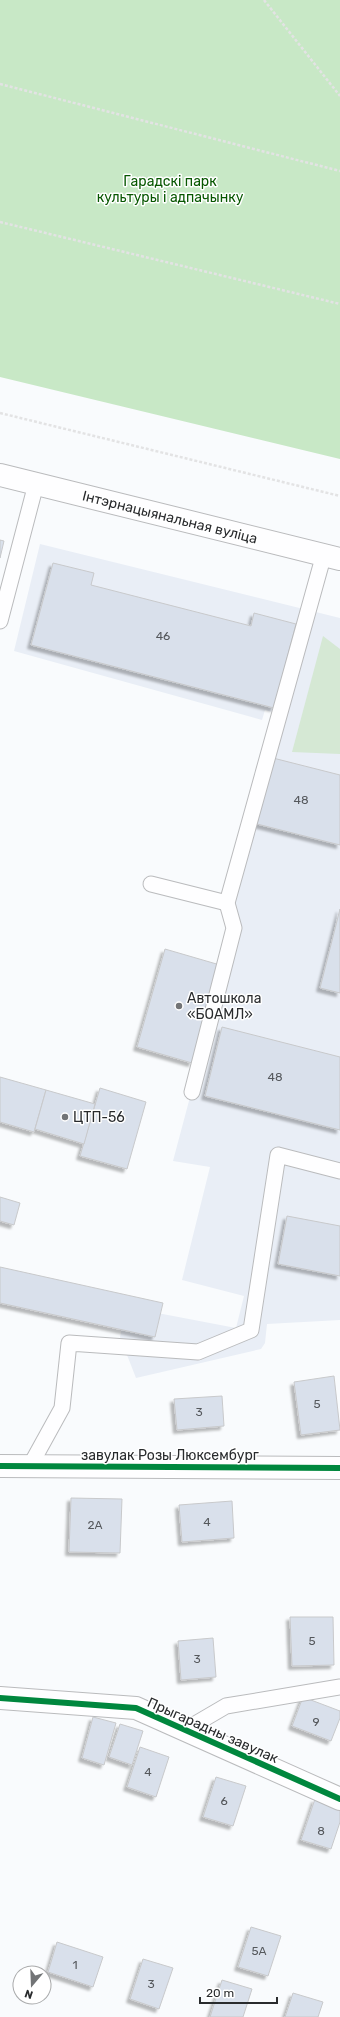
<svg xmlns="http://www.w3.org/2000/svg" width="340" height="2017" viewBox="0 0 340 2017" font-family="Rubik,sans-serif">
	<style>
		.built { fill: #e9eef6 }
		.green { fill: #d5e8d4 }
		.forest { fill: #c8e8c6 }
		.building { fill: #d9e0eb; stroke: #c8c9cb; filter: url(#shadow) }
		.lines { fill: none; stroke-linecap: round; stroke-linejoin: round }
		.service-casing { stroke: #babbbd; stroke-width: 17 }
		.minor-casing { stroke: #babbbd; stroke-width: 24 }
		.secondary-casing { stroke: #babbbd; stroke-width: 24 }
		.path { stroke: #e3e3e4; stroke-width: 2.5; stroke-dasharray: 3 2; stroke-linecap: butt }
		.service { stroke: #fefeff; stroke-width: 15 }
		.minor { stroke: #fefeff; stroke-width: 22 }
		.secondary { stroke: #fefeff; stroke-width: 22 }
		.cycleway-casing { stroke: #fff; stroke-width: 8 }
		.cycleway { stroke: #00873e; stroke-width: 6 }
		.poi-dot { fill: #727476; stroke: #fff; stroke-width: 1.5 }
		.labels { text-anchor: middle; stroke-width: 3; stroke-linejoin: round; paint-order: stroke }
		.number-label { font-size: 12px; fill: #55585c }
		.park-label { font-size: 14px; fill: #075700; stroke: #fff }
		.street-label { font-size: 14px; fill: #292b2d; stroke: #fff }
		.poi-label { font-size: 14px; fill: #292b2d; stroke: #fff; text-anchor: start }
	</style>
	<defs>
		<filter id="shadow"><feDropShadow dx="-3.5" dy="3.5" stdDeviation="1" flood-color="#0004"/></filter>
	</defs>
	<rect width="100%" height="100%" fill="#f9fbfd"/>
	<polygon class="built" points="40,544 340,618 340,1320 267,1324 265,1343 261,1349 136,1378 120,1337 126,1307 236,1328 244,1296 182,1280 210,1167 173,1161 235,928 227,903 279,714 265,710 262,720 14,651"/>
	<polygon class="green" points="323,636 340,649 340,754 292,752"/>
	<polygon class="forest" points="0,0 340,0 340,459 0,377"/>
	<g class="building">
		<polygon points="0,540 4,541 0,558"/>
		<polygon points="53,563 94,573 91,585 251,626 254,613 296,624 274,708 31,645"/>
		<polygon points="273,758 340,775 340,845 257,824"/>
		<polygon points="340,909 340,993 320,988"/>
		<polygon points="165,949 220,965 192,1063 137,1047"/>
		<polygon points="222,1027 340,1057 340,1130 205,1096"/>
		<polygon points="0,1077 46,1090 34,1132 0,1122"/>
		<polygon points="100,1088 146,1102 127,1169 80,1156"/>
		<polygon points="46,1090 95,1104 84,1144 35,1129"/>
		<polygon points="0,1197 20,1203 14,1225 0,1221"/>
		<polygon points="287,1216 340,1226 340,1276 278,1264"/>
		<polygon points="0,1267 163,1303 155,1337 0,1303"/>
		<polygon points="334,1376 340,1430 301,1435 294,1382"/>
		<polygon points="222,1396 224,1426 177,1430 174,1399"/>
		<polygon points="71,1498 122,1499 120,1553 69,1552"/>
		<polygon points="232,1501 234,1538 182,1542 179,1505"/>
		<polygon points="290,1617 333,1617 334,1665 292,1666"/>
		<polygon points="213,1638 216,1677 181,1680 178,1641"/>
		<polygon points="303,1697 340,1711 340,1718 331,1741 292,1726"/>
		<polygon points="93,1717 116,1723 104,1765 82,1758"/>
		<polygon points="120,1724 143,1731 132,1765 109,1757"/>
		<polygon points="140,1747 169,1757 156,1797 127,1787"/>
		<polygon points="216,1777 246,1786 233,1826 203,1817"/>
		<polygon points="315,1799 340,1808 340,1822 331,1849 301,1840"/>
		<polygon points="251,1927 281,1936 268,1976 238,1967"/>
		<polygon points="57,1942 103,1957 93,1987 48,1972"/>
		<polygon points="143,1959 173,1968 159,2009 130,1999"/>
		<polygon points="222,1980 252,1989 243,2017 210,2017"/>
		<polygon points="293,1993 323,2002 318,2017 285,2017"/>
	</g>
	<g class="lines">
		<g class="service-casing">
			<g id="service">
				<polyline points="0,621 36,484"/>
				<polyline points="151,884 227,903"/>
				<polyline points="192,1092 234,928 227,903 324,554"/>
				<polyline points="30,1466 62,1408 69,1343 198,1352 251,1330 278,1155 340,1171"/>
				<polyline points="185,1730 226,1706 340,1687"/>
			</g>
		</g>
		<g class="minor-casing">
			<g id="minor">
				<polyline points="0,1466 340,1468"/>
				<polyline points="0,1698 136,1708 340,1799"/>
			</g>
		</g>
		<g class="secondary-casing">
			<polyline id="secondary" points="0,475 340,559"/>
		</g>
		<g class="path">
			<polyline points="264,0 340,96"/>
			<polyline points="0,84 340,171"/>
			<polyline points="0,222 340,304"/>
			<polyline points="0,413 340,496"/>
		</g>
		<use href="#service" class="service"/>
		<use href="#minor" class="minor"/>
		<use href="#secondary" class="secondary"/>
		<g class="cycleway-casing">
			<g id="cycleway">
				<polyline points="0,1466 340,1468"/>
				<polyline points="0,1698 136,1708 340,1799"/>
			</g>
		</g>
		<use href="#cycleway" class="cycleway"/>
	</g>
	<g class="poi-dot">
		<circle cx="179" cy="1006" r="4"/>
		<circle cx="65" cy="1117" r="4"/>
	</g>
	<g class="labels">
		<g class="number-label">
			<text x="163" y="640">46</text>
			<text x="301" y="804">48</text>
			<text x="275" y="1081">48</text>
			<text x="317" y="1408">5</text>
			<text x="199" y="1416">3</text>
			<text x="207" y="1526">4</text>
			<text x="95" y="1529">2А</text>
			<text x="312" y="1645">5</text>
			<text x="197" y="1663">3</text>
			<text x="316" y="1726">9</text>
			<text x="148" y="1776">4</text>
			<text x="224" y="1805">6</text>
			<text x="321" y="1835">8</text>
			<text x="259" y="1955">5А</text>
			<text x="75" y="1969">1</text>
			<text x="151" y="1988">3</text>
		</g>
		<g class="park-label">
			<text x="170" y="186">Гарадскі парк<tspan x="170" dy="16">культуры і адпачынку</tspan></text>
		</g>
		<g class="street-label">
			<text transform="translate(170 517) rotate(14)" y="5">Інтэрнацыянальная вуліца</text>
			<text x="170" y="1460">завулак Розы Люксембург</text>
			<text transform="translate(213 1730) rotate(24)" y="5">Прыгарадны завулак</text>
		</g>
		<g class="poi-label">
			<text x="187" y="1003">Автошкола<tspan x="187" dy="16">«БОАМЛ»</tspan></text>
			<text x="73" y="1122">ЦТП-56</text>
		</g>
	</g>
	<g transform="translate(32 1985) rotate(199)"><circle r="19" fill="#ffffff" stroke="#a9aaab"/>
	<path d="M0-3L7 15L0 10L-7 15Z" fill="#727476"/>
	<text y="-6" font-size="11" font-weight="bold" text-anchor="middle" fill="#292b2d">N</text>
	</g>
	<path d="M200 1997v6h77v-6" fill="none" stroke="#292b2d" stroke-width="2"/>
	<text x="206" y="1997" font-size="12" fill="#292b2d" stroke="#ffffff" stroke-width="3" paint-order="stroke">20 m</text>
</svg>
